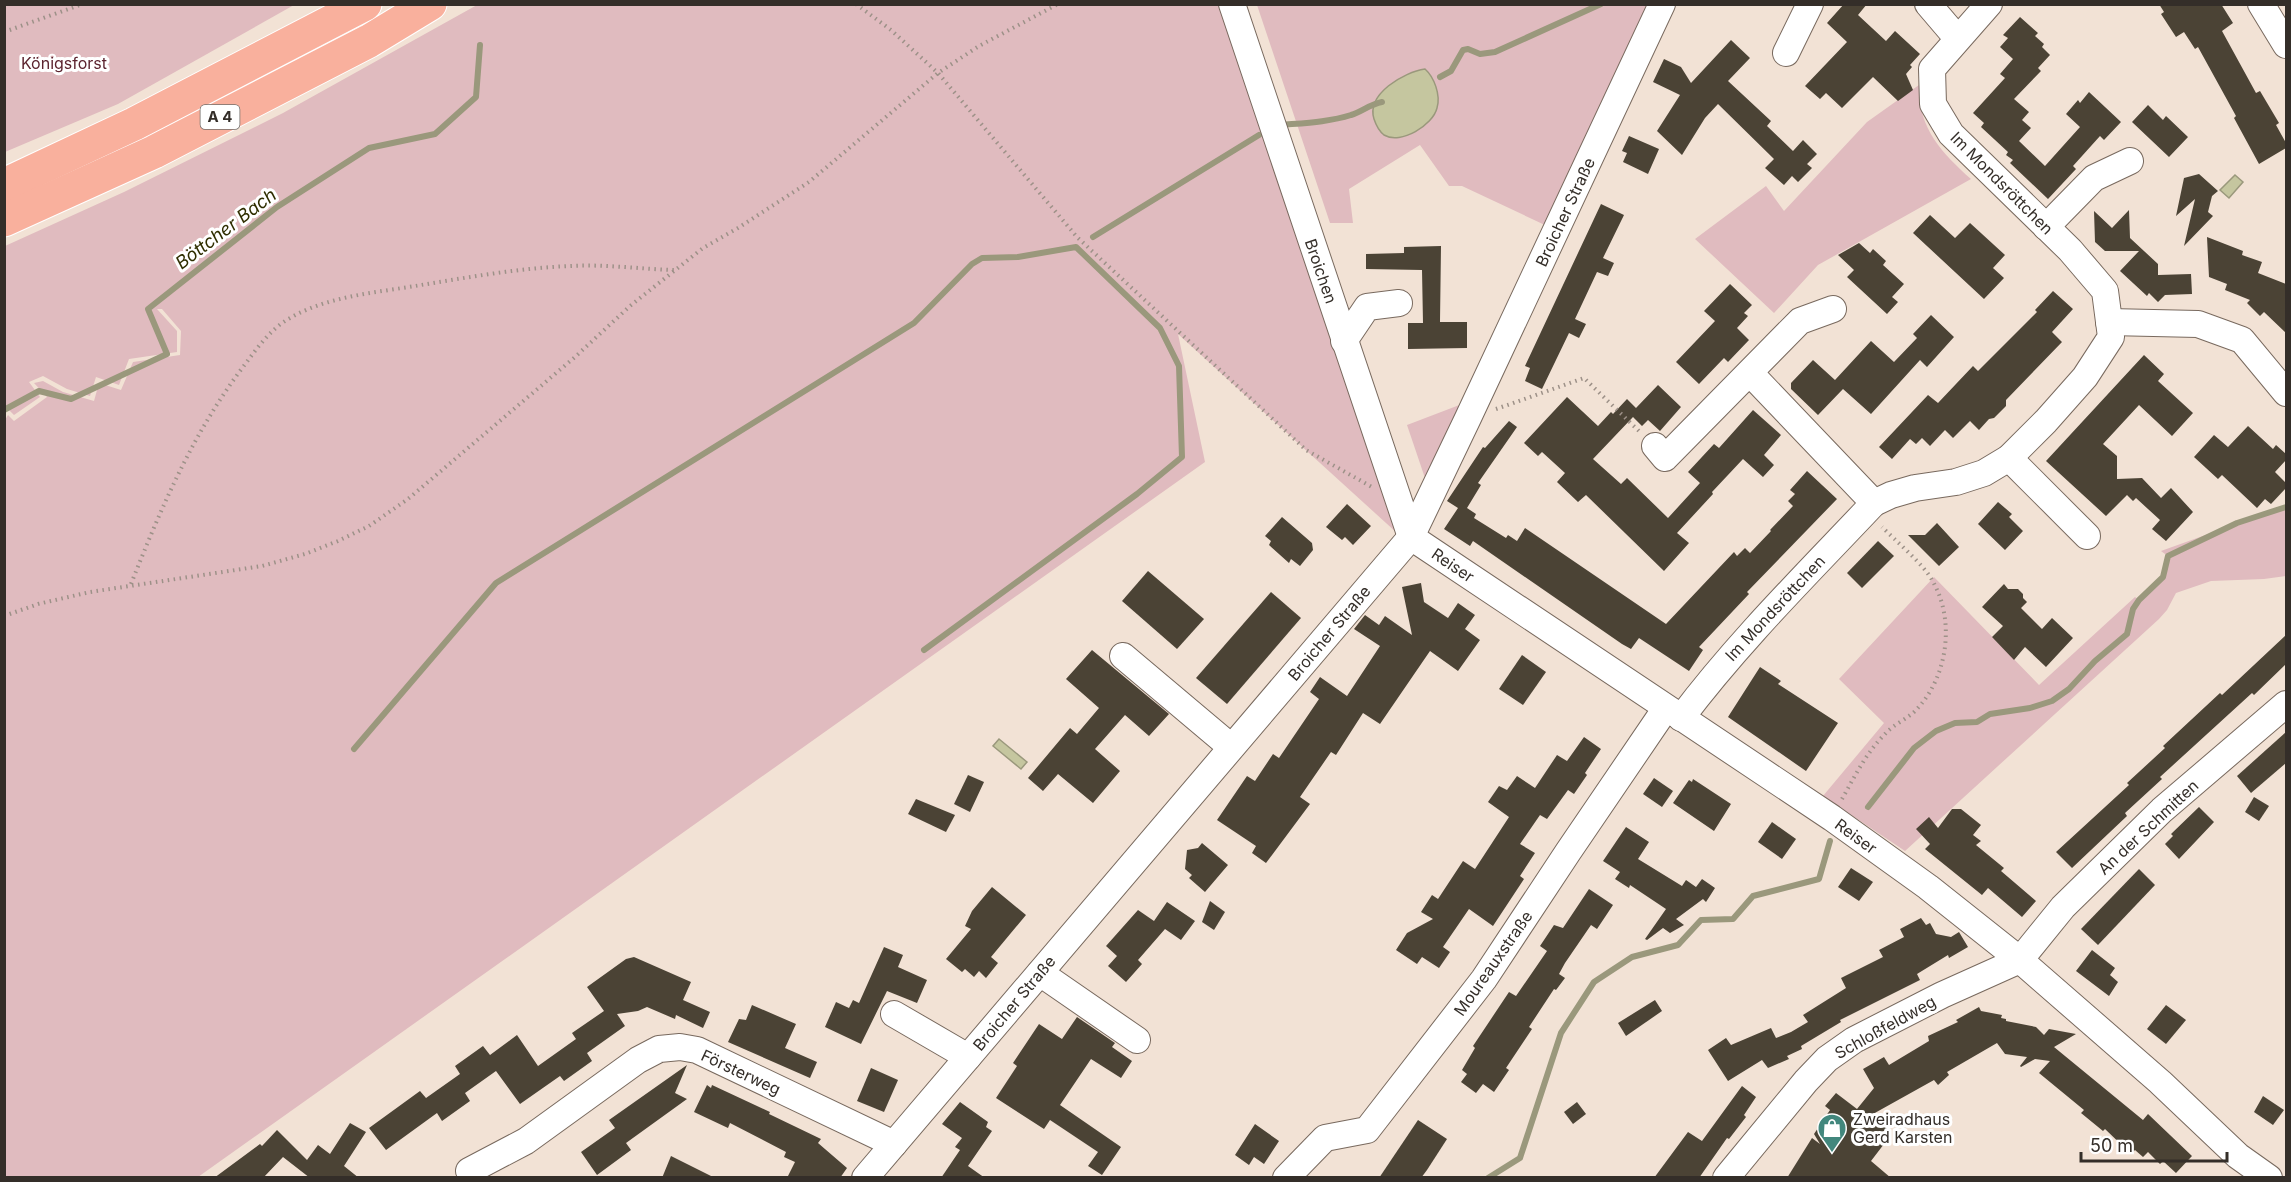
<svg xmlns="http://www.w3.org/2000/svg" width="2291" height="1182" viewBox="0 0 2291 1182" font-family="Inter,sans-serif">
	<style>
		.green { fill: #e0bbbf }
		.water { fill: #c5c69f; stroke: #9a987c; stroke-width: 1.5 }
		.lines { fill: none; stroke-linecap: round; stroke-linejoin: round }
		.stream { stroke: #9a987c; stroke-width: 6 }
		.building { fill: #4b4335 }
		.minor-casing { stroke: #78695e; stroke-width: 28 }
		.highway-casing { stroke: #fff; stroke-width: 35 }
		.path { stroke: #9d9188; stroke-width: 4; stroke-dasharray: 1.5 4.5; stroke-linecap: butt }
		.minor { stroke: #fff; stroke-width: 26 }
		.highway { stroke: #f9b09d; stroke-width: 33 }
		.labels { text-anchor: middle; stroke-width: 6; stroke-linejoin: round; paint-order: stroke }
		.shield { fill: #fff; stroke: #716d69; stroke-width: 1.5 }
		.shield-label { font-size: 15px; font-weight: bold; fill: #342e29 }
		.park-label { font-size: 16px; fill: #5c242f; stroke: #fff }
		.street-label { font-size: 16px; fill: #342e29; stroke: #fff }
		.poi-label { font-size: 16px; fill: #342e29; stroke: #fff; text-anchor: start }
		.water-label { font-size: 18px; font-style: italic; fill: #2f2e00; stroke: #fff }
	</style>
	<rect width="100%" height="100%" fill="#f2e2d5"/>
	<g class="green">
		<polygon points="5,4 294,4 294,5 118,104 5,152"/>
		<polygon points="477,5 1237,5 1397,533 1178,334 1205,462 198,1177 5,1177 5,420 8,415 14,421 47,397 34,383 43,381 63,392 94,401 99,383 121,390 133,362 180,355 181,331 162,309 157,309 177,331 177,352 129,359 119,385 96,377 90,396 67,389 43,376 29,382 40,397 14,415 8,409 5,412 5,246 124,192 283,113"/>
		<polygon points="1257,5 1653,5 1547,226 1462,186 1449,186 1420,145 1349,189 1353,223 1330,223"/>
		<path d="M1919 85C1918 128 1941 152 1971 179L1818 265 1774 313 1695 239 1766 186 1784 211 1867 122Z"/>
		<polygon points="1462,404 1426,481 1407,425"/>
		<polygon points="2286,506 2286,576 2264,579 2211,581 2176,593 2167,610 2159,619 1905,851 1823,796 1884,723 1839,679 1934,577 2039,685 2135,597 2140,601 2164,577 2169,557 2161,551"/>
	</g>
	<g class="water">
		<path d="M1425 69C1434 77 1441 95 1437 108 1433 125 1401 145 1384 135 1379 131 1376 125 1374 119 1366 94 1404 72 1425 69Z"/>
		<polygon points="2235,175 2243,182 2229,198 2220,190"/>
		<polygon points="999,739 1027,762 1021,769 993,746"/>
	</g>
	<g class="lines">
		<g class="stream">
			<polyline points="1440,77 1451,71 1463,50 1468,49 1480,54 1495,52 1601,4"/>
			<path d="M1281 125C1304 123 1329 122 1351 115 1362 112 1370 104 1382 102"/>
			<polyline points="1093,237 1259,135"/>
			<polyline points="4,410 39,391 71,399 167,354 148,309 277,207 369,148 435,134 476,97 480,45"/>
			<polyline points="354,749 496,583 914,323 972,264 982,258 1018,257 1076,247 1160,328 1179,366 1182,457 1137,494 924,650"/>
			<polyline points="1868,807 1914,748 1936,731 1955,723 1977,722 1990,714 2030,708 2052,701 2069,689 2095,661 2127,634 2133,609 2139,600 2163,577 2168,556 2237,523 2286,507"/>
			<polyline points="1488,1178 1520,1158 1561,1033 1594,982 1632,957 1678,945 1701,920 1733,919 1753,896 1819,879 1830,841"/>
		</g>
	</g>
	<g class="building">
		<polygon points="1844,4 1867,4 1858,15 1886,41 1895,31 1920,54 1910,65 1912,67 1906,74 1913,90 1898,101 1873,77 1842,108 1826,93 1820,99 1805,86 1847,42 1827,23"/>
		<polygon points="2159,4 2221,4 2233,23 2222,31 2256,93 2260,91 2279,123 2276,125 2286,143 2286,148 2259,164 2234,118 2236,116 2198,47 2195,49 2184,32 2176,37 2161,14 2164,12"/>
		<polygon points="2020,17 2038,33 2035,36 2044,44 2042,47 2050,55 2038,68 2041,71 2014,99 2029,112 2022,120 2031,128 2019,141 2045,166 2080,127 2066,114 2078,100 2080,103 2089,92 2121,122 2104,140 2100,136 2073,166 2076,169 2048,199 2010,163 2013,160 2006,155 2008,152 1981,127 1984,123 1973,113 2005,78 2000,74 2013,59 2000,47 2008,38 2003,35"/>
		<polygon points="1731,40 1750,58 1728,81 1771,121 1767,126 1793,151 1803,140 1817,154 1807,164 1812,168 1798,182 1792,176 1784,185 1765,168 1774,159 1718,104 1705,118 1682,155 1657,131 1680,95 1653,82 1664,59 1681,67 1691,83"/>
		<polygon points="2148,105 2163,120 2166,116 2188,137 2169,157 2132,122"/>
		<polygon points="1629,136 1659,149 1648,174 1623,162 1627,153 1622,151"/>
		<polygon points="2199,174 2218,191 2212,196 2208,212 2213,216 2184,246 2195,199 2176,216 2184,178"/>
		<polygon points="1601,204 1624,215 1603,258 1614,263 1608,276 1597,272 1575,319 1586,324 1579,338 1569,333 1542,389 1525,381 1530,368 1525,366"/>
		<polygon points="2129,210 2130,238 2158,264 2158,275 2191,274 2192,294 2165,295 2158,302 2149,293 2147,296 2120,271 2139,251 2105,251 2095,242 2094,211 2112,228"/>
		<polygon points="1930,215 1955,238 1970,223 2005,255 1993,268 2004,278 1984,299 1913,233"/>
		<polygon points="2207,237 2243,251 2242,255 2262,262 2258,273 2286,284 2286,333 2264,312 2260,316 2247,303 2250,300 2225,290 2227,284 2209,277"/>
		<polygon points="1859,243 1870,253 1873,249 1886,261 1883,265 1904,284 1892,297 1898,302 1887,314 1847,277 1854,270 1838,255"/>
		<polygon points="1441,246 1440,322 1467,322 1467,348 1408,349 1408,323 1423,323 1422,270 1366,269 1366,254 1404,253 1404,247"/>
		<polygon points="1730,284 1752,305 1744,313 1748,316 1737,328 1749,340 1728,362 1724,358 1699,384 1676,362 1715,321 1704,311"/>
		<polygon points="2053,291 2073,309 2052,332 2062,342 2006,400 2006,406 1994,418 1989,419 1979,430 1970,421 1953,438 1945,430 1930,446 1922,438 1916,444 1910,439 1892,459 1879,447 1928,395 1938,403 1973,366 1978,371 2037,312 2035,310"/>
		<polygon points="1931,315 1954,337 1927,367 1920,360 1871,414 1843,389 1818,415 1791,389 1791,383 1813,360 1835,380 1871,341 1894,362 1917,338 1913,334"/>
		<polygon points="2144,355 2164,374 2158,381 2193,413 2172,436 2139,405 2103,444 2117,456 2117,479 2142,478 2161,498 2171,488 2193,512 2166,541 2152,529 2160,520 2136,498 2133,501 2127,495 2106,516 2046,461"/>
		<polygon points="1658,385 1681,407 1660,431 1648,420 1642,426 1633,417 1593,459 1621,484 1627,478 1668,518 1700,483 1688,472 1714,444 1719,448 1753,410 1781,435 1764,455 1774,465 1763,477 1743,459 1712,492 1713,494 1677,533 1689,543 1664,571 1586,495 1578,502 1557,482 1565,473 1542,452 1538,456 1524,443 1567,397 1598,426 1611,412 1613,414 1627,399 1636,408"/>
		<polygon points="1509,421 1517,427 1478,483 1481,485 1467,508 1476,514 1474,518 1506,538 1508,535 1517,541 1525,528 1666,624 1734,552 1737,556 1745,548 1750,553 1771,531 1770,530 1793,506 1788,501 1795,494 1790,490 1807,471 1837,499 1747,592 1749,594 1699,647 1703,650 1689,671 1639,638 1631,649 1622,644 1473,541 1470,546 1444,529 1458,508 1447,501 1483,447 1485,448"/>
		<polygon points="2248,426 2273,449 2276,445 2286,454 2286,460 2275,472 2286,483 2286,488 2271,504 2265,499 2257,508 2222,475 2218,479 2194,457 2214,435 2228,447"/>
		<polygon points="1998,502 2012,514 2009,517 2023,531 2005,550 1978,524"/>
		<polygon points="1347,504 1371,526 1353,545 1345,537 1342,540 1326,527"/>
		<polygon points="1282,517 1312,543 1313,550 1300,566 1291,559 1289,563 1269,545 1271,541 1265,536"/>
		<polygon points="1937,523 1959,547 1939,566 1908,535 1925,535"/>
		<polygon points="1878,541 1894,556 1862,588 1847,573"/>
		<polygon points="1148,571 1204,619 1177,649 1122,601"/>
		<polygon points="1421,583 1424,602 1448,618 1458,603 1475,615 1465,629 1480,640 1458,671 1430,651 1380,724 1363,713 1336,755 1331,752 1300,797 1310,804 1266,863 1252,853 1256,846 1217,820 1247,776 1255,781 1273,754 1279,758 1319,699 1310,692 1320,677 1347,696 1380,646 1354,629 1365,615 1379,625 1385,616 1412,635 1402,587"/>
		<polygon points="2004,584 2008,589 2018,589 2023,594 2023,598 2027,602 2021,608 2042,629 2052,618 2073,638 2046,667 2025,647 2014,660 1992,637 2003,626 1982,607"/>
		<polygon points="1271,592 1301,618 1227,704 1196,678"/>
		<polygon points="2286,635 2286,664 2254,695 2252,693 2160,777 2162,779 2125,813 2127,816 2072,868 2056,852 2129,785 2127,783 2165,748 2163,746 2220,693 2222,695"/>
		<polygon points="1092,650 1169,714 1149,736 1125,715 1095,749 1120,771 1093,803 1058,774 1043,791 1028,778 1070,728 1077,734 1099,708 1066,679"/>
		<polygon points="1522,655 1546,672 1523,705 1499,689"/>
		<polygon points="1760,667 1781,681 1778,684 1838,723 1806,771 1728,717"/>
		<polygon points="2286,732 2286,763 2251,793 2237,776"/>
		<polygon points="1584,737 1601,749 1585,773 1587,775 1574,794 1568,790 1547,819 1540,815 1520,844 1535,853 1520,876 1524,879 1493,926 1469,909 1443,947 1450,952 1439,968 1422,957 1417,964 1396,950 1407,933 1433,919 1421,912 1432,895 1438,899 1463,861 1475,869 1509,817 1488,802 1499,786 1507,790 1517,776 1535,788 1557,755 1567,761"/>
		<polygon points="968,775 984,782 970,812 954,804"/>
		<polygon points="1654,778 1673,791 1662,807 1643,794"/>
		<polygon points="1693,779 1731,804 1714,831 1673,803 1689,780 1692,782"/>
		<polygon points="2254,797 2269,806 2259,821 2245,812"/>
		<polygon points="916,799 955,815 946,832 908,814"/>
		<polygon points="2199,807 2214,822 2179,859 2165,844 2173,836 2171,834"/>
		<polygon points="1952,809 1961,809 1981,825 1973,835 1981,841 1976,845 2004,868 2001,871 2036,901 2022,917 1988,888 1982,895 1925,849 1930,844 1916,829 1929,817 1938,828"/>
		<polygon points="1772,822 1796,839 1782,859 1758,842"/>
		<polygon points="1626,827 1649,842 1638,859 1682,886 1686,880 1696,887 1702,879 1715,888 1706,902 1703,899 1676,919 1684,925 1670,933 1663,928 1647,940 1645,939 1666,909 1630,885 1629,888 1615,879 1620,872 1603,861"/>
		<polygon points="1202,843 1228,865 1205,892 1189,878 1192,875 1185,869 1187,850 1198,848"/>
		<polygon points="1851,868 1873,882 1859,901 1838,887"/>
		<polygon points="2139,869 2155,885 2098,945 2081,929"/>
		<polygon points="992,887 1026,915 991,957 998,963 986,978 979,971 974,977 965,969 962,972 946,959 971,929 965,926 972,911"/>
		<polygon points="1589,889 1613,905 1597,929 1591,925 1565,963 1559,974 1565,978 1556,990 1554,989 1529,1027 1532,1029 1506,1068 1509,1070 1494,1092 1483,1084 1476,1093 1461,1082 1467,1074 1462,1070 1475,1048 1473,1046 1509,992 1516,996 1547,951 1540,946 1554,925 1563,928"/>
		<polygon points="1210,901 1225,912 1214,930 1202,922"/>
		<polygon points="1167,902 1195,921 1181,940 1165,929 1138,960 1142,964 1126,982 1108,966 1117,956 1106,946 1138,910 1154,921"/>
		<polygon points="1921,918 1926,925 1930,923 1936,934 1951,937 1959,932 1968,947 1949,958 1948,955 1917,974 1920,980 1840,1020 1841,1022 1801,1046 1802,1049 1787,1056 1789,1059 1768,1068 1762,1060 1728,1081 1708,1050 1726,1038 1731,1045 1771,1028 1776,1038 1791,1032 1808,1022 1803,1015 1846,988 1841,978 1883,957 1879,950 1904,937 1900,929"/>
		<polygon points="884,947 903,955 898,967 927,980 917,1003 887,991 861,1044 825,1027 836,1002 849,1008 853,1000 859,1003"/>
		<polygon points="2092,950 2115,968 2110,975 2118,982 2109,996 2076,971"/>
		<polygon points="634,957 691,982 683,1000 710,1012 703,1028 676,1015 675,1019 647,1007 638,1011 617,1014 625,1026 587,1053 592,1061 564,1081 560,1076 520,1104 496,1071 465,1093 470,1101 442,1121 437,1113 386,1150 369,1128 420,1091 426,1098 460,1074 455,1066 483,1046 490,1055 517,1035 538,1066 576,1039 572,1033 604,1011 587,987 626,959"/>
		<polygon points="1655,1000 1662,1011 1626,1036 1618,1023"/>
		<polygon points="752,1005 796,1024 785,1048 817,1062 810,1078 728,1042 739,1019 746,1020"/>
		<polygon points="2166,1005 2186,1020 2166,1044 2147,1029"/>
		<polygon points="1979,1007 1981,1011 2002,1015 2001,1018 2006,1019 2006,1021 2036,1027 2044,1035 2049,1029 2076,1034 2054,1047 2143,1120 2148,1114 2192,1156 2176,1173 2163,1161 2160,1164 2148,1152 2143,1157 2135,1150 2131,1154 2105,1129 2103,1131 2081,1113 2084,1110 2039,1073 2050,1061 2035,1059 2021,1067 2020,1066 2027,1057 2005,1054 1997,1043 1947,1072 1949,1075 1938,1085 1934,1080 1873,1114 1890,1126 1878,1136 1884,1144 1871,1161 1891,1178 1787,1178 1812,1138 1820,1144 1814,1134 1830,1110 1825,1106 1836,1093 1857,1109 1874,1088 1863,1069 1884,1057 1889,1065 1929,1041 1928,1036 1958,1022 1956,1020"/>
		<polygon points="1077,1017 1115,1043 1112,1047 1132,1061 1121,1078 1091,1059 1060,1105 1121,1147 1102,1175 1088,1166 1098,1152 1050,1120 1044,1129 996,1098 1017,1066 1013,1063 1039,1024 1062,1039"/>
		<polygon points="687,1065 675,1093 687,1099 626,1143 631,1150 597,1175 581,1152 615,1128 609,1120"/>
		<polygon points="871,1068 898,1080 884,1112 857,1101"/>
		<polygon points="707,1085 711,1088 712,1085 770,1112 769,1114 821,1139 818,1143 847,1168 840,1178 787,1178 795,1162 784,1157 786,1152 730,1123 728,1128 694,1112"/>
		<polygon points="1742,1086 1756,1097 1744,1115 1746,1117 1729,1139 1727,1138 1699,1178 1654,1178 1688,1132 1702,1141"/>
		<polygon points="2263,1096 2284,1110 2273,1125 2254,1112"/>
		<polygon points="960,1102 988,1122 986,1127 992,1131 968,1166 985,1178 941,1178 960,1150 955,1147 962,1138 942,1124"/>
		<polygon points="1577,1102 1586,1114 1573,1124 1564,1112"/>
		<polygon points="1418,1120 1447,1139 1427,1170 1421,1178 1379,1178"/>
		<polygon points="350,1123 366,1132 344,1166 359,1178 310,1178 283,1157 263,1178 214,1178 260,1144 262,1146 277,1130 307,1160 318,1145 330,1154"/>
		<polygon points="1255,1124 1279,1141 1264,1164 1254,1157 1249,1165 1235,1155"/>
		<polygon points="671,1156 715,1178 662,1178"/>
	</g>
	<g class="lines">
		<g class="minor-casing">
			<g id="minor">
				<polyline points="1232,4 1411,537"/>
				<polyline points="1928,4 1957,38"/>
				<polyline points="2261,4 2286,45"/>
				<polyline points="1786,53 1810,4"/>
				<polyline points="2046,227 2094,178 2130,161"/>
				<polyline points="2109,322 2198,324 2242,340 2286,393"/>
				<polyline points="1344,341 1367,307 1399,303"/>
				<polyline points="1750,373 1874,503"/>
				<polyline points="1655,446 1665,458 1800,321 1833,309"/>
				<polyline points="2009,458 2087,536"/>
				<polyline points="1411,537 1832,818 1928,887 2020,960 2160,1082 2238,1156 2269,1178"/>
				<polyline points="1123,656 1231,747"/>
				<path d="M1681 718C1739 641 1808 573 1874 503L1891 495 1915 488 1956 482 1984 473 2009 458 2046 421 2085 377 2111 337 2105 291 2070 250 1951 134 1933 104 1932 69 1989 4"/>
				<polyline points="1040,973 1137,1040"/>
				<polyline points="894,1014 968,1057"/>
				<polyline points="469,1171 526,1141 638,1060 659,1049 680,1047 697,1050 894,1144"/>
				<polyline points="865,1178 1411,537 1468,418 1662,4"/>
				<polyline points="1286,1178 1325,1138 1367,1130 1484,979 1568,852 1666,708"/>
				<polyline points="1726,1178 1806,1081 1827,1059 1854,1040 1942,995 2020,960 2063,907 2162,810 2286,704"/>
			</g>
		</g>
		<g class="highway-casing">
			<g id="highway">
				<polyline points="4,185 134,124 365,4"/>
				<polyline points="4,220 154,152 369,41 430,4"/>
			</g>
		</g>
		<g class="path">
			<polyline points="856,4 891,30 938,73 1077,237 1306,450 1372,487"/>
			<polyline points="4,32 83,4"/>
			<polyline points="1496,409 1584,378 1641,433"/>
			<path d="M131 584C161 508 193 433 243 367 255 351 266 335 282 323 322 296 375 293 421 285 470 277 520 268 570 266 604 264 640 269 674 270"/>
			<polyline points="4,616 38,604 90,592 262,566 305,554 338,541 369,526 408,499 575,357 630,306 703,248 738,228 809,182 938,73 979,46 1058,4"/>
			<path d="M1842 799C1855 776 1866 753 1885 734 1893 725 1905 720 1914 712 1948 679 1956 620 1932 580 1924 565 1895 540 1882 527"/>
		</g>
		<use href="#minor" class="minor"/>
		<use href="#highway" class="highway"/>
	</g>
	<defs>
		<g id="shop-pin" transform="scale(1.5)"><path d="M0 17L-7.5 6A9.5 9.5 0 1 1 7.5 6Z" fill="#42877d" stroke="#fff"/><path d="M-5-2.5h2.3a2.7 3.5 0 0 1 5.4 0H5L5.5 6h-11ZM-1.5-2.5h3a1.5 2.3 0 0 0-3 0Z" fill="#fff"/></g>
	</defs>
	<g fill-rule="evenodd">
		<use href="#shop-pin" x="1832" y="1128"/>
	</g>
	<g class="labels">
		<rect class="shield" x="200.5" y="105" width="39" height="24" rx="4.5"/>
		<g class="shield-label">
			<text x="220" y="122">A 4</text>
		</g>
		<g class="park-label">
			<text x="64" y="69">Königsforst</text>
		</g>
		<g class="street-label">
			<text transform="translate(2002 183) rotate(45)" y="6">Im Mondsröttchen</text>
			<text transform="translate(1565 212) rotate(-65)" y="6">Broicher Straße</text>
			<text transform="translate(1321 271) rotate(71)" y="6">Broichen</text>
			<text transform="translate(1453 565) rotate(34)" y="6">Reiser</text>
			<text transform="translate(1775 608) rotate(-47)" y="6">Im Mondsröttchen</text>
			<text transform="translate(1329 633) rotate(-50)" y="6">Broicher Straße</text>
			<text transform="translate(2148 827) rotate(-43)" y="6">An der Schmitten</text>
			<text transform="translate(1856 836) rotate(36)" y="6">Reiser</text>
			<text transform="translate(1493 963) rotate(-55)" y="6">Moureauxstraße</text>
			<text transform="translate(1014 1003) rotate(-50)" y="6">Broicher Straße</text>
			<text transform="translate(1885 1027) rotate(-29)" y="6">Schloßfeldweg</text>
			<text transform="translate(741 1072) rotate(25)" y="6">Försterweg</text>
		</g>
		<g class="poi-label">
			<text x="1853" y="1125">Zweiradhaus<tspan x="1853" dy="18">Gerd Karsten</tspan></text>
		</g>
		<g class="water-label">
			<text transform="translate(226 229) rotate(-37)" y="6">Böttcher Bach</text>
		</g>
	</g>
	<rect width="2291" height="1182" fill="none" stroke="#342e29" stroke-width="12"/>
	<path d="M2081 1152v9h146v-9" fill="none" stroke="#342e29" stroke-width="3"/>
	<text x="2090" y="1152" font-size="18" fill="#342e29" stroke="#ffffff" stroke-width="4.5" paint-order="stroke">50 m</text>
</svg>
